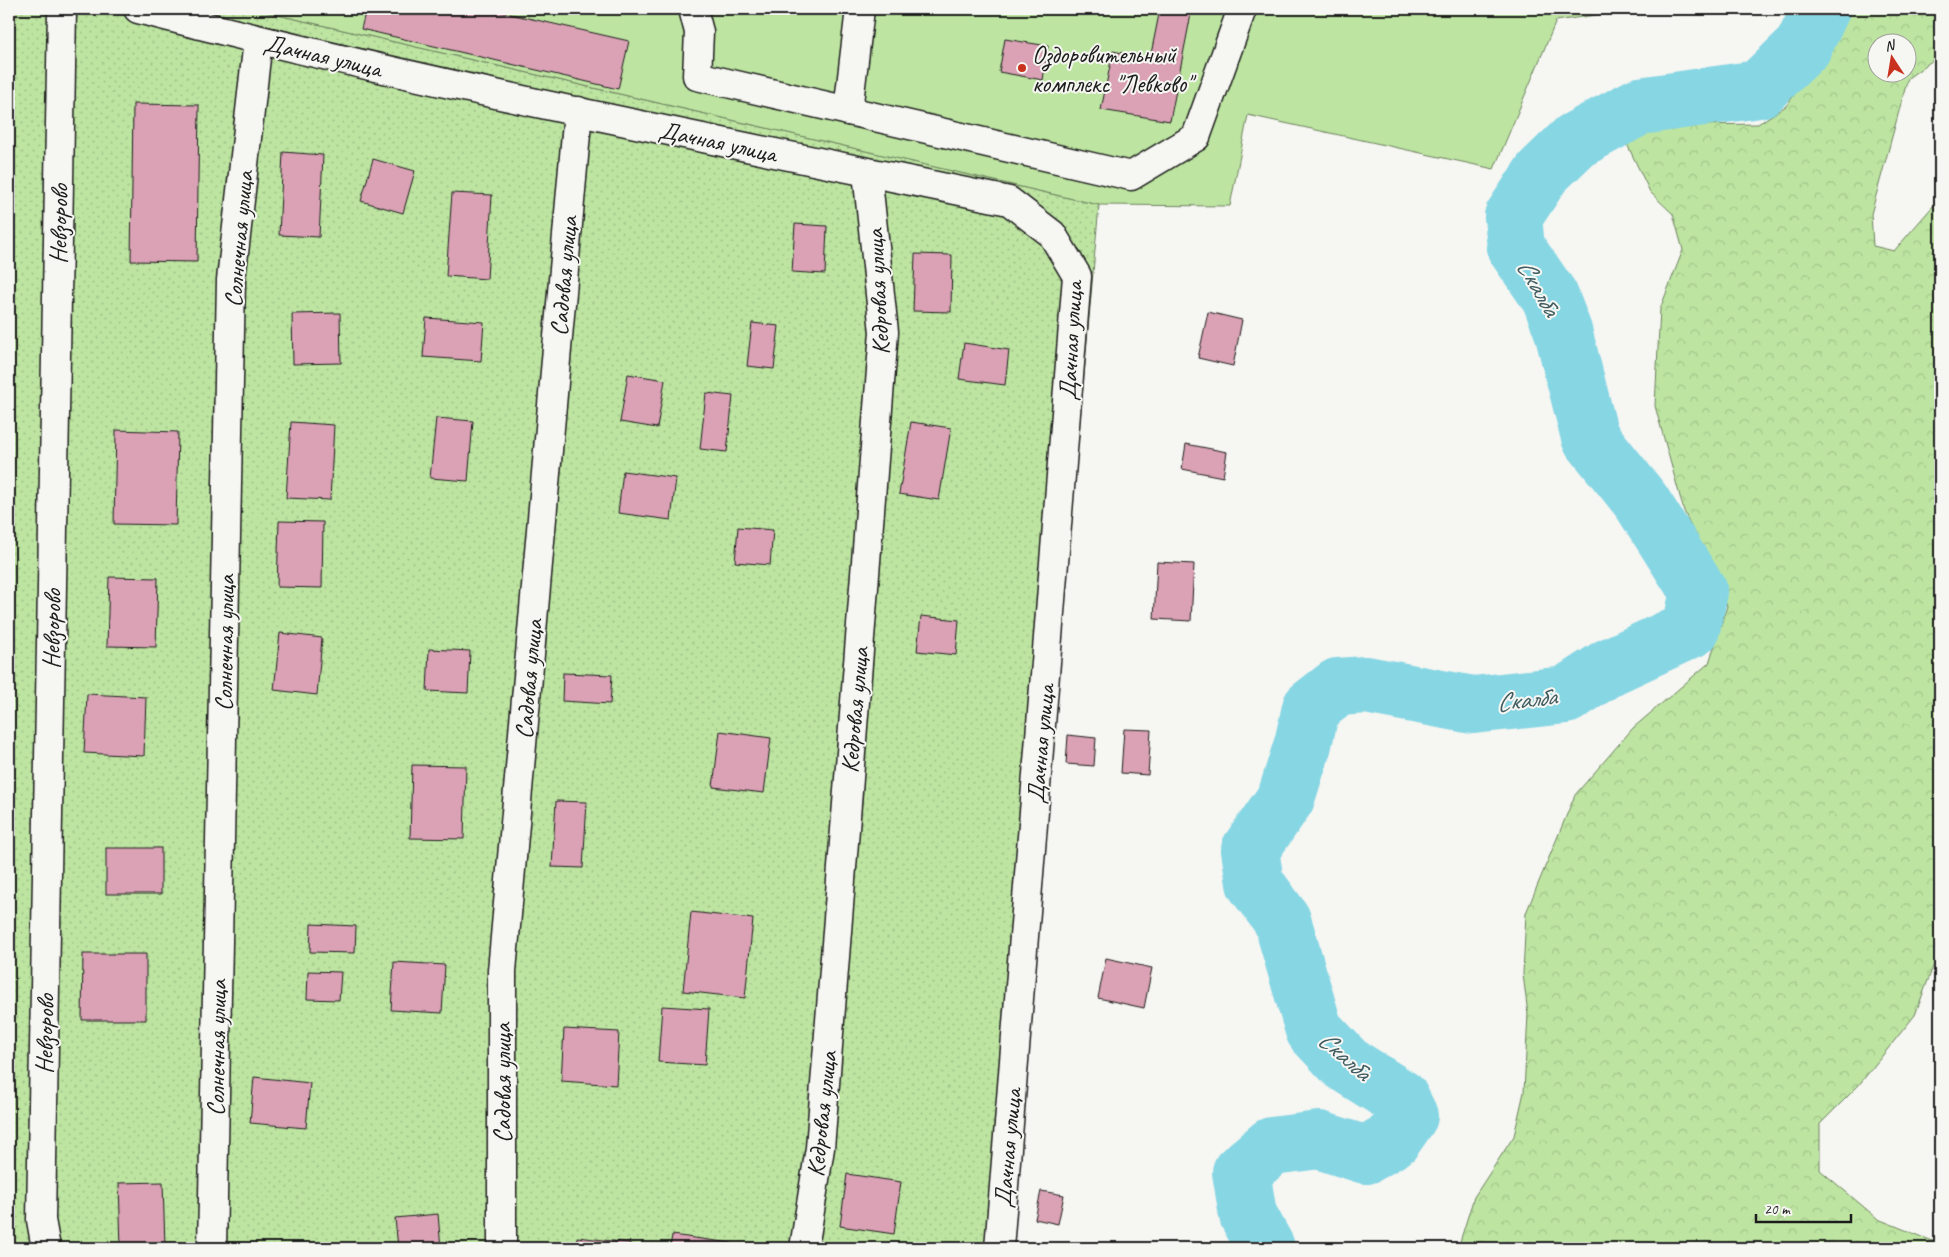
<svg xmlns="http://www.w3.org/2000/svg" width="1949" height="1257" viewBox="0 0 1949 1257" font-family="Caveat,sans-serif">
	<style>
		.forest { fill: url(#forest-crowns); stroke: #6c805e; fill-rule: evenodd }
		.garden { fill: url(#garden-dots); stroke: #6c805e }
		.pitch { fill: #bde5a1; stroke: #6c805e }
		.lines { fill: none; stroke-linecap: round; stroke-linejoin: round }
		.river { stroke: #87d6e4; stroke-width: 58 }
		.building { fill: #daa2b4; stroke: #1c1c1c }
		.minor-casing { stroke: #1c1c1c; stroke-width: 31 }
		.minor { stroke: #f6f6f2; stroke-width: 28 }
		.poi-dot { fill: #c8321e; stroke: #f6f6f2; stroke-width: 2 }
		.labels { text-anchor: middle; stroke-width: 4; stroke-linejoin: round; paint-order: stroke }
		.poi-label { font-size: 25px; fill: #1c1c1c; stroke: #f6f6f2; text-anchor: start }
		.street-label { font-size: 25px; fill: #1c1c1c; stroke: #f6f6f2 }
		.water-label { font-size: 26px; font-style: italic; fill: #415d62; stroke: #f6f6f2 }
	</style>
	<defs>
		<pattern id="forest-crowns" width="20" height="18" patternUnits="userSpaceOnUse" patternTransform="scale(1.25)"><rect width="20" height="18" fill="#bde5a1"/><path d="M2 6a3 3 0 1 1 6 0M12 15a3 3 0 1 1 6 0" fill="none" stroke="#a2c48a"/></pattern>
		<pattern id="garden-dots" width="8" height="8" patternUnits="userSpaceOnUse" patternTransform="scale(1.25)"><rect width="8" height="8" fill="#bde5a1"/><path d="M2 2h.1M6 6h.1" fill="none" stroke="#a2c48a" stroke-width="1.8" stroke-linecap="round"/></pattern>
	</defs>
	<rect width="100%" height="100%" fill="#f6f6f2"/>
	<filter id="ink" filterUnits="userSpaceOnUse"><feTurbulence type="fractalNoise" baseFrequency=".02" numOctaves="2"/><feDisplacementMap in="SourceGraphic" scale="10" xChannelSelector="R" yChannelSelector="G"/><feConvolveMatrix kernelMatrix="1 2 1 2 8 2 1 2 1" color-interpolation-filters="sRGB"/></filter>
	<g filter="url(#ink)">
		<path class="forest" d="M1846 9H1940V55L1908 78 1871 214 1873 246 1894 251 1940 198V948L1915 1015 1858 1086 1820 1124V1170L1878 1219 1940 1244V1248H1458L1474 1197 1514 1136 1524 1092 1528 1014 1523 974 1526 913 1575 795 1633 728 1709 663 1727 606 1684 511 1655 406 1660 309 1683 250 1673 214 1650 192 1626 142 1638 126 1758 124 1786 106 1823 56ZM1876 42H1906V72H1876Z"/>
		<polygon class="garden" points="9,9 252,9 1099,205 1007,1248 9,1248"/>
		<polygon class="pitch" points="252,9 1634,9 1556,21 1494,169 1248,115 1230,206 1099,205"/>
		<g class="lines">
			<polyline class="river" points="1266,1248 1248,1215 1241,1172 1272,1146 1319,1140 1366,1155 1393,1139 1409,1116 1400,1098 1346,1064 1314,1030 1282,920 1255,883 1250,850 1286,798 1303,744 1311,708 1338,687 1366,685 1473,705 1566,695 1609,667 1691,629 1699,592 1641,501 1590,437 1563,331 1550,297 1516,248 1513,217 1542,173 1575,141 1640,106 1759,89 1803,47 1821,9"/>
		</g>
		<g class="building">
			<polygon points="366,9 488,9 629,41 618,89 361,29"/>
			<polygon points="1160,9 1192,9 1170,121 1101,110 1113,51 1150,59"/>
			<polygon points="1005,39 1048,46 1043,80 999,72"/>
			<polygon points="133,104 199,105 197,262 131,261"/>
			<polygon points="283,152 323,155 319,237 279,235"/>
			<polygon points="373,159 415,171 403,213 361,201"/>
			<polygon points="452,193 492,195 487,279 446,276"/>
			<polygon points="795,224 827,226 825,274 792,272"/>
			<polygon points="915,254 952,255 951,312 913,311"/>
			<polygon points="1208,312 1242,320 1233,366 1198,358"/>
			<polygon points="340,313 341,363 293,364 292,314"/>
			<polygon points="426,318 484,322 481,361 423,357"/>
			<polygon points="752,323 779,326 774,369 747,366"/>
			<polygon points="964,343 1009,350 1005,385 959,379"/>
			<polygon points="628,374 665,380 657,428 620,422"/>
			<polygon points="706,393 733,396 727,452 700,449"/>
			<polygon points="436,418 473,421 468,481 430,478"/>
			<polygon points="291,422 334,425 330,500 286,498"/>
			<polygon points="911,422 951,428 939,500 899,494"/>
			<polygon points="116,430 178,432 176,525 114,524"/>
			<polygon points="1186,444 1227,452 1223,477 1182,469"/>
			<polygon points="623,471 676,478 671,520 618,513"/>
			<polygon points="279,521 323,522 322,588 277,587"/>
			<polygon points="738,527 773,530 770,565 735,562"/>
			<polygon points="1157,562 1194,564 1191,621 1154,619"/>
			<polygon points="109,577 158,578 156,647 107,646"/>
			<polygon points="921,616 959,620 956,655 917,651"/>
			<polygon points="280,633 322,638 317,695 274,690"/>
			<polygon points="429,649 470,651 468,693 427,691"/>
			<polygon points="563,673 612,675 610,704 562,701"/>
			<polygon points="87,694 146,697 144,756 84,753"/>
			<polygon points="1124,729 1151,730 1148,775 1121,773"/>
			<polygon points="720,731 771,738 764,793 713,787"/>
			<polygon points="1068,735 1096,738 1094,766 1066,764"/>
			<polygon points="412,765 466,766 464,839 410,838"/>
			<polygon points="556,801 587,802 583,868 552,867"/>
			<rect x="106" y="848" width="55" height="46"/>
			<polygon points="691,912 753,919 745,998 683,991"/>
			<polygon points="311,924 356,926 355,953 310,952"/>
			<polygon points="83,954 146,954 146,1020 82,1020"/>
			<polygon points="1106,958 1152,968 1144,1008 1098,998"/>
			<polygon points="394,962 445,965 442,1013 391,1010"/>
			<polygon points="308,971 341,972 339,1000 307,999"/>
			<polygon points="662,1006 709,1009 705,1065 658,1062"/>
			<polygon points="564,1029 619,1032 616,1085 561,1081"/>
			<polygon points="254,1077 310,1083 306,1128 250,1123"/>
			<polygon points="847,1174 901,1182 894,1234 840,1226"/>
			<polygon points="163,1182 165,1247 121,1248 119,1183"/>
			<polygon points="1041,1191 1064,1195 1058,1224 1035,1219"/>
			<polygon points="438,1214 441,1248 398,1248 395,1218"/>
			<polygon points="672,1235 731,1243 730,1248 670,1248"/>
			<polygon points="577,1237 630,1243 630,1248 576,1248"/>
		</g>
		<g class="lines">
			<g class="minor-casing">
				<g id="minor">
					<path d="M138 9C425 84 718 141 1009 201L1052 234 1077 276 999 1248"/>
					<polyline points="693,9 699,32 697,76 1131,176 1196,137 1242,9"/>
					<polyline points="848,111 860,9"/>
					<polyline points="46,1248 41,1220 62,9"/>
					<polyline points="212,1248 231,280 258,40"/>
					<polyline points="502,1248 502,971 578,111"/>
					<polyline points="804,1248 820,1148 884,332 867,172"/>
				</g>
			</g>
			<use href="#minor" class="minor"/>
		</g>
	</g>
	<circle class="poi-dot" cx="1022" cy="68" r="5"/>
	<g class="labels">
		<g class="poi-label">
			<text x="1032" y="63">Оздоровительный<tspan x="1032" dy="29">комплекс "Левково"</tspan></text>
		</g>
		<g class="street-label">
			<text transform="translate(323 55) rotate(13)" y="9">Дачная улица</text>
			<text transform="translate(718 141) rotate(12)" y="9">Дачная улица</text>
			<text transform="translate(58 224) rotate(-89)" y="9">Невзорово</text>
			<text transform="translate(238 239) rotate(-85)" y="9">Солнечная улица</text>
			<text transform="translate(563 276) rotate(-85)" y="9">Садовая улица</text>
			<text transform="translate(877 292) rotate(-93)" y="9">Кедровая улица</text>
			<text transform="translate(1070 341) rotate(-87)" y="9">Дачная улица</text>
			<text transform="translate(51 629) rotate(-89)" y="9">Невзорово</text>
			<text transform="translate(224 643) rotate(-89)" y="9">Солнечная улица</text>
			<text transform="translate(528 679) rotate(-85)" y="9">Садовая улица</text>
			<text transform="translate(854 710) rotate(-85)" y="9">Кедровая улица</text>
			<text transform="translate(1040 744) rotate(-85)" y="9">Дачная улица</text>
			<text transform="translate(44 1034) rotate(-89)" y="9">Невзорово</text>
			<text transform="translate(216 1048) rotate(-89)" y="9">Солнечная улица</text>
			<text transform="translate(502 1083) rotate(-90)" y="9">Садовая улица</text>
			<text transform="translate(821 1114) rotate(-84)" y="9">Кедровая улица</text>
			<text transform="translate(1007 1148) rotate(-85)" y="9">Дачная улица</text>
		</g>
		<g class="water-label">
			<text transform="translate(1539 287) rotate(60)" y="9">Скалба</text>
			<text transform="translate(1526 699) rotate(-7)" y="9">Скалба</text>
			<text transform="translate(1345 1055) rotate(41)" y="9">Скалба</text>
		</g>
	</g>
	<rect width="1949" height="1257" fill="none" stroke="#f6f6f2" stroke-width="30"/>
	<rect x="15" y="15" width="1919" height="1227" fill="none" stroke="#1c1c1c" stroke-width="2" filter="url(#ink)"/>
	<g transform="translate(1892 58) rotate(348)"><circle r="24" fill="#f6f6f2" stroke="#9f9f9c"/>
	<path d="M0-4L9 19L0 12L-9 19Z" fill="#c8321e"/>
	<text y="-8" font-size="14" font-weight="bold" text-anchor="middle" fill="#1c1c1c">N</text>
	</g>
	<path d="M1756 1214v8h95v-8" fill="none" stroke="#1c1c1c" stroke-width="2.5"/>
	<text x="1764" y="1214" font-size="15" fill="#1c1c1c" stroke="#f6f6f2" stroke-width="4" paint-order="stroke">20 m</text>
</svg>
